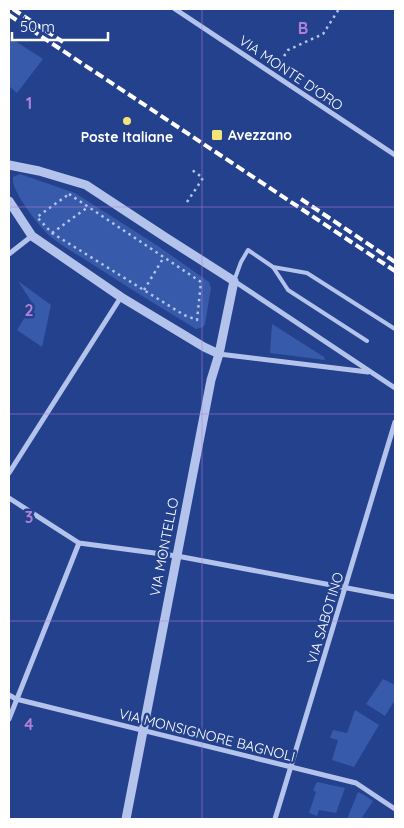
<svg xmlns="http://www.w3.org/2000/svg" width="404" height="828" viewBox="0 0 404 828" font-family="Quicksand,sans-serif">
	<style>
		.green { fill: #385aaa }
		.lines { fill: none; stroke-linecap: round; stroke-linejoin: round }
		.path { stroke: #b3c3eb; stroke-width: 2.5; stroke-dasharray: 2.5 4; stroke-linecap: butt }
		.service { stroke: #b3c3eb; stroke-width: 4 }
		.minor { stroke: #b3c3eb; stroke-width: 5 }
		.tertiary { stroke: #b3c3eb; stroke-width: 9 }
		.rail { stroke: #fff; stroke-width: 4; stroke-dasharray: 9 4; stroke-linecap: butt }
		.grid { fill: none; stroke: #b080d9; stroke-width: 1; stroke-opacity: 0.55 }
		.poi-dot { fill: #f5e577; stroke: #24418d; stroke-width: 2 }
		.labels { text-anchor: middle; stroke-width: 5; stroke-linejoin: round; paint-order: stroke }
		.street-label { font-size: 14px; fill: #fff; stroke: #24418d }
		.poi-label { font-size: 14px; font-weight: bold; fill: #fff; stroke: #24418d; text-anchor: start }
		.grid-label { font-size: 16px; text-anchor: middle; font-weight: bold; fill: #b080d9; stroke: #24418d; stroke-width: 5; stroke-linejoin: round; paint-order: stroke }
	</style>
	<rect width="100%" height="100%" fill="#24418d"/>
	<g class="green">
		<polygon points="9,37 43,59 17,93 9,86"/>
		<path d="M20 174 75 193 158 246 209 282 211 288 205 324 203 327 196 329C160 307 124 285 89 262 76 254 62 246 51 237 40 228 10 190 13 177Z"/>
		<polygon points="18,281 51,305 42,347 17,330 33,304"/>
		<polygon points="272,324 324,357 325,360 270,353"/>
		<polygon points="383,679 395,685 395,700 385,716 366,704"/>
		<polygon points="355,710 379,725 354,767 332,760 338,740 330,738 333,730 347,733"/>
		<polygon points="317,782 345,788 336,813 319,810 317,816 309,813 316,792 313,790"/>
		<polygon points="358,792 364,795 373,801 361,819 347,819"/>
	</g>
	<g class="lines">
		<g class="path">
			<polyline points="277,67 288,50 323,34 339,9"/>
			<polygon points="69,194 201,282 197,320 184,315 52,233 37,217"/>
			<polyline points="187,202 203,178 192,170"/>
			<polyline points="52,233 88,207"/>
			<polyline points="144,290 164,257"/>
		</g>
		<g class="service">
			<polyline points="273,267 307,273 395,329"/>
			<polyline points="234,281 241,262 248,250 273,267 288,290 367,341"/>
		</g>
		<g class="minor">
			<polyline points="175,9 395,155"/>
			<polyline points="9,254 32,236"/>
			<polyline points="234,281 395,388"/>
			<polyline points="219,354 368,372"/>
			<polyline points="9,473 121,297"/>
			<polyline points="9,498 79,543 177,556 395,597"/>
			<polyline points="9,695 16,699 356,783 395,809"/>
			<polyline points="9,719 79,543"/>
			<polyline points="275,819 395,422"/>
		</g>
		<g class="tertiary">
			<polyline points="9,165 39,171 86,185 165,237 234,281 219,354 211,380 126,819"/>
			<polyline points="9,201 32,236 121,297 204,347 219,354"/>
		</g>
		<g class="rail">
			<polyline points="13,9 63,42"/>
			<polyline points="9,15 395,271"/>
			<polyline points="301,199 395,262"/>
		</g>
	</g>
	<path class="grid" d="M202 9V819M9 207H395M9 414H395M9 621H395"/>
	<g class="poi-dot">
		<circle cx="127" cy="121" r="5"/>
		<rect x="211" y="129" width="12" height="12" rx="2.5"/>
	</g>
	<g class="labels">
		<g class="street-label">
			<text transform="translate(291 73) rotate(34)" y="5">VIA MONTE D'ORO</text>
			<text transform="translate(164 547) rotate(-79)" y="5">VIA MONTELLO</text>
			<text transform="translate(325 618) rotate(-73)" y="5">VIA SABOTINO</text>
			<text transform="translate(207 735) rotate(14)" y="5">VIA MONSIGNORE BAGNOLI</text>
		</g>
		<g class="poi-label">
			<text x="228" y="140">Avezzano</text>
			<text x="127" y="142" text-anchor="middle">Poste Italiane</text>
		</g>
	</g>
	<g class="grid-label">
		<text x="303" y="34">B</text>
		<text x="29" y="109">1</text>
		<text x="29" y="316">2</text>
		<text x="29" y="523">3</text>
		<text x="29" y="730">4</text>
	</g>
	<rect width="404" height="828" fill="none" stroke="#ffffff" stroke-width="20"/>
	<path d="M12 32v8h96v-8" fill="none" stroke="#ffffff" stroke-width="2.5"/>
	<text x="20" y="32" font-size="15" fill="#ffffff" stroke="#24418d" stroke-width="4" paint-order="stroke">50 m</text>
</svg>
